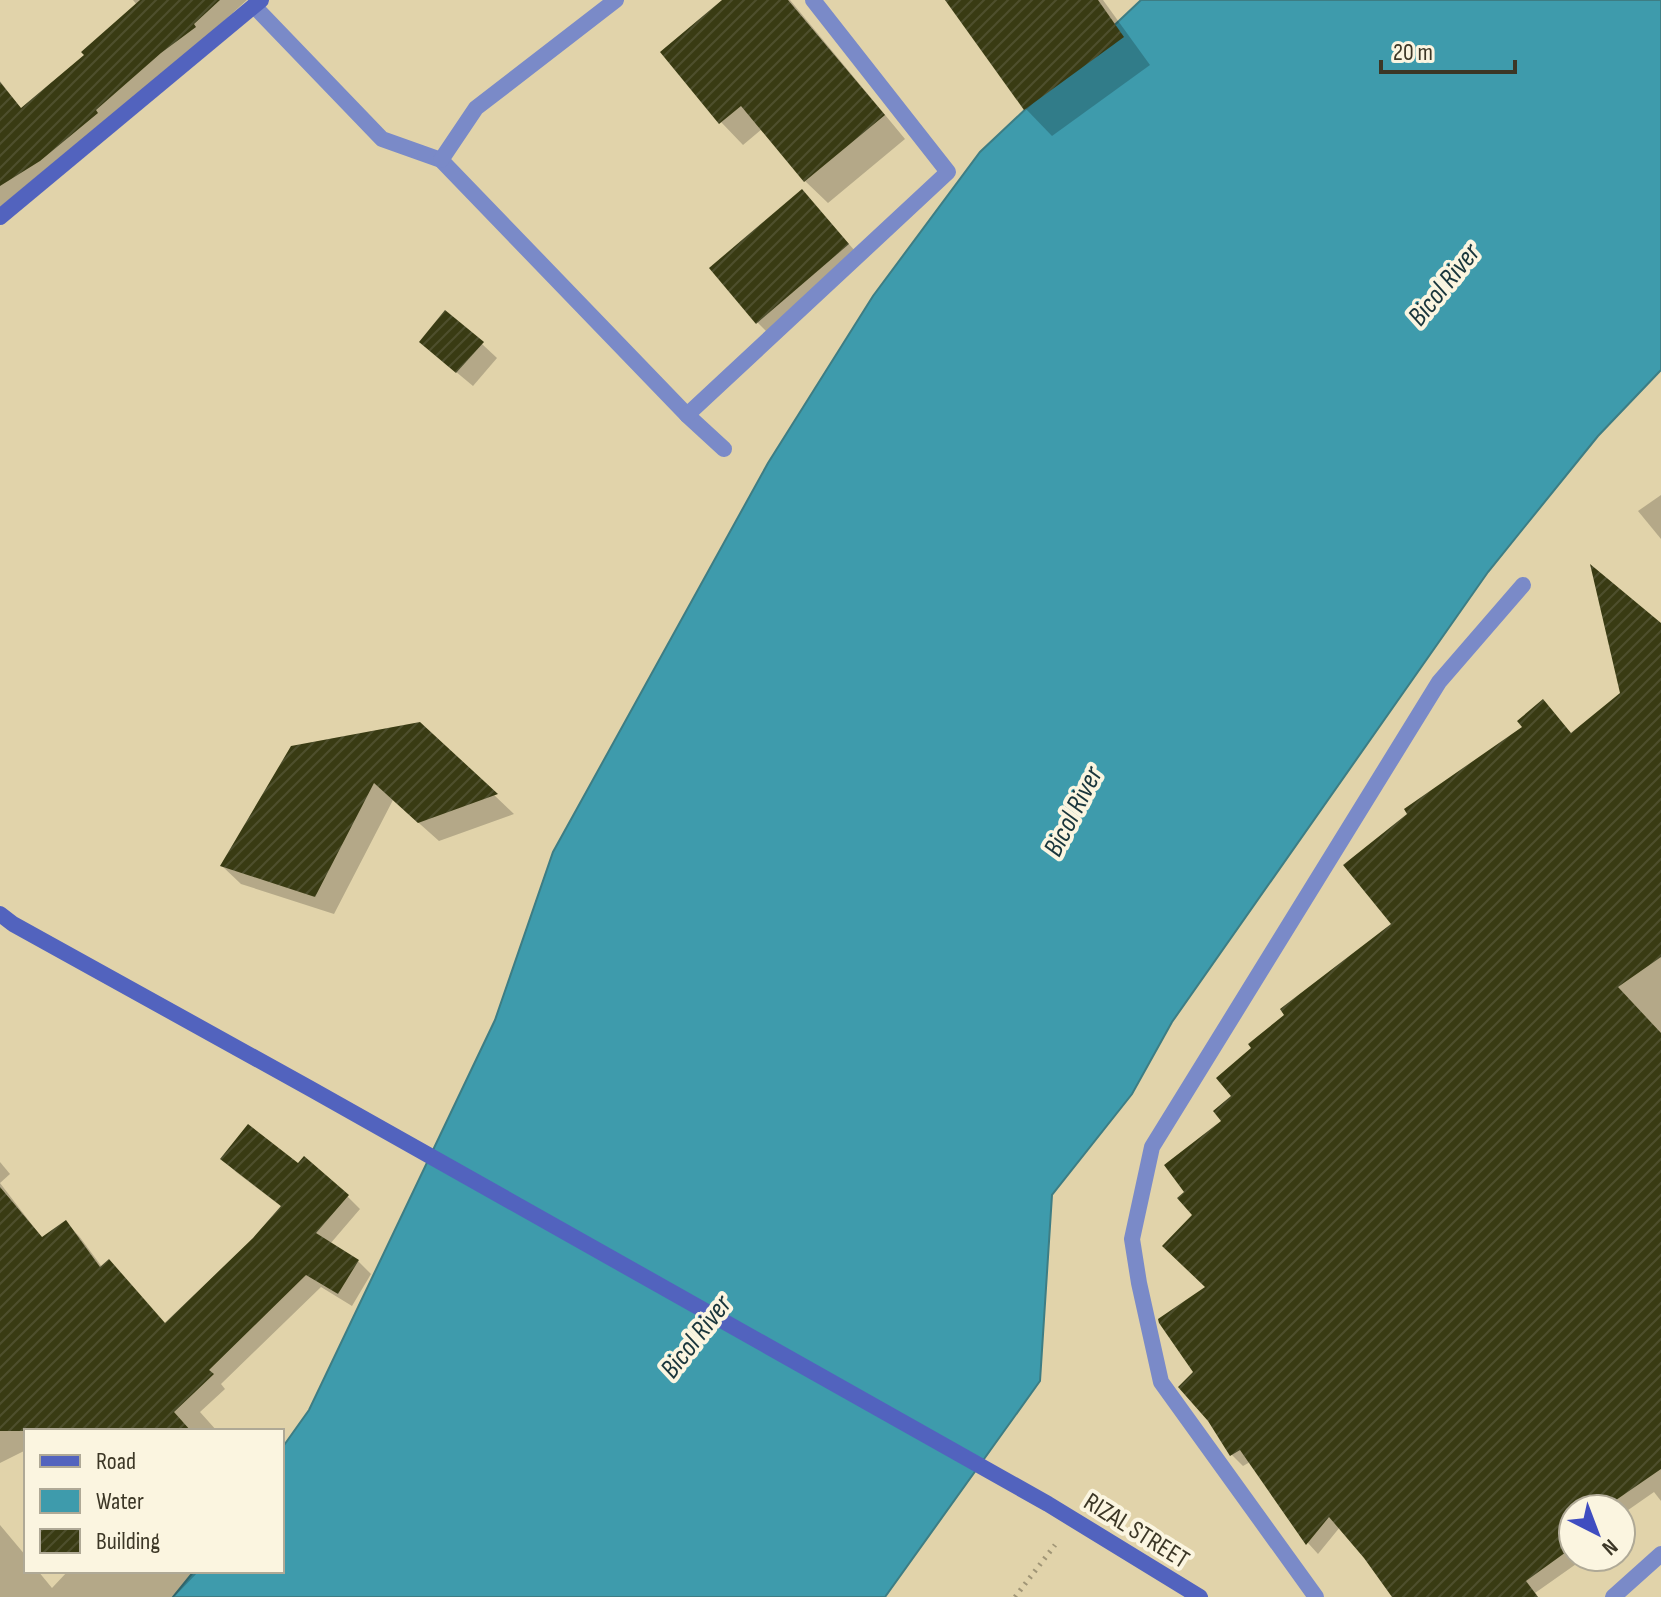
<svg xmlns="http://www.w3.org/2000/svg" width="1661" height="1597" viewBox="0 0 1661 1597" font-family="'Sofia Sans Condensed',sans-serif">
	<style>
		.water { fill: #3e9bac; stroke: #3d7d84; stroke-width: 2 }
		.shadow { fill: #0003 }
		.building { fill: url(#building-hatch) }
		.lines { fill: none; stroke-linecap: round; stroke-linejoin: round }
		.path { stroke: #a09576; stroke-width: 5; stroke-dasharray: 2 6; stroke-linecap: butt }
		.service { stroke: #7a8ac8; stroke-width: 16 }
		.minor { stroke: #7a8ac8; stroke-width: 16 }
		.secondary { stroke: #5263be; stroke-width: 16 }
		.labels { text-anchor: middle; stroke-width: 8; stroke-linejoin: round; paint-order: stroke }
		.street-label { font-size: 26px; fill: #3c3726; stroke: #fbf5e0 }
		.water-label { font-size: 28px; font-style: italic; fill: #19353b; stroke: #fbf5e0 }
	</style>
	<defs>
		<pattern id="building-hatch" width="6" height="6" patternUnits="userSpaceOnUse" patternTransform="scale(2)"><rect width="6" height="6" fill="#393b13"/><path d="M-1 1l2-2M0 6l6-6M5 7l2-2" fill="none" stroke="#4e4f2d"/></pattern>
	</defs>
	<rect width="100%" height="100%" fill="#e1d3aa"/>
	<polygon class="water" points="1141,0 1661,0 1661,370 1598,436 1488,572 1172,1022 1132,1094 1052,1195 1040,1381 885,1597 173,1597 194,1571 282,1571 282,1448 309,1410 495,1020 553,852 768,463 873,296 980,152"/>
	<g class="shadow">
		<polygon points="133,0 247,0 205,38 0,207 0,81 22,110 87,56 137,5"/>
		<polygon points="725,0 790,0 905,139 828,203 805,181 762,129 743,145 721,122"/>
		<polygon points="948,0 1103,0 1150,65 1052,136 1025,108"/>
		<polygon points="802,191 863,260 772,337 757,322"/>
		<polygon points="482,344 497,358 473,386 437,356"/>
		<polygon points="1661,495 1661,539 1638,511"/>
		<polygon points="1661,626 1661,1501 1654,1492 1621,1515 1621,1509 1573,1509 1573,1548 1570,1550 1573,1557 1575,1557 1579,1562 1535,1593 1537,1595 1535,1597 1394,1597 1366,1557 1340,1527 1318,1554 1308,1543 1250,1462 1243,1466 1232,1455 1196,1373 1208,1288 1194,1215 1187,1192 1224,1122 1234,1097 1572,735 1622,694"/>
		<polygon points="420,724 514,814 439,841 393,800 334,914 241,884 222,866"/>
		<polygon points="223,1159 298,1165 347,1196 360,1209 330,1244 358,1261 371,1274 352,1306 321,1287 221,1384 225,1389 200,1412 217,1431 26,1431 26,1450 0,1463 0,1183 43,1239 66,1223 79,1236 102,1267 166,1325 255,1240 282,1207 236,1172"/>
		<polygon points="0,1162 10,1174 0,1183"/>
		<polygon points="0,1525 26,1556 26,1571 38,1571 52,1588 68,1571 199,1571 174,1597 0,1597"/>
	</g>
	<g class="building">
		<polygon points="140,0 220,0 194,24 196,27 161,53 96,110 98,113 40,161 0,186 0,82 21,108 84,55 81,52"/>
		<polygon points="722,0 788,0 885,115 804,182 741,106 719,124 660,52"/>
		<polygon points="945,0 1098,0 1124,37 1024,110"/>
		<polygon points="802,189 849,244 756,324 709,268"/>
		<polygon points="445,310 484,342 456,373 419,342"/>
		<polygon points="1590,564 1661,623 1661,957 1618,987 1661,1033 1661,1469 1603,1509 1573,1509 1573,1547 1526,1581 1538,1597 1392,1597 1364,1558 1329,1517 1306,1545 1240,1450 1230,1456 1208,1421 1178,1387 1193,1372 1159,1323 1158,1319 1205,1287 1162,1246 1192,1215 1177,1198 1184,1192 1164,1165 1221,1121 1213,1111 1231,1096 1216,1078 1251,1048 1248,1044 1284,1015 1280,1009 1391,924 1343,865 1407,814 1404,809 1522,727 1517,721 1543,699 1571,733 1620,693"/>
		<polygon points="420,722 498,794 418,823 374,783 315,897 220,866 291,746"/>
		<polygon points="248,1124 298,1163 304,1156 349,1195 316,1233 359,1260 338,1294 306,1275 209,1370 214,1374 174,1412 191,1431 0,1431 0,1187 42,1237 66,1220 100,1267 109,1259 165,1323 253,1238 281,1206 220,1159"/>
	</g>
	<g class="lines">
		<polyline class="path" points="1015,1597 1055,1545"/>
		<g class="service">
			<polyline points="254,6 382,139 441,160 687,415 724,449"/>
			<polyline points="441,160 476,108 616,0"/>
			<polyline points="687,415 948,172 813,0"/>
		</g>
		<g class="minor">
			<polyline points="1316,1597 1161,1382 1139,1283 1132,1239 1152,1147 1439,682 1523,585"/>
			<polyline points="1613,1597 1661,1554"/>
		</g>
		<g class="secondary">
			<polyline points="0,217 261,0"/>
			<polyline points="0,914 13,924 311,1089 1048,1504 1200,1597"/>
		</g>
	</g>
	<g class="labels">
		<g class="street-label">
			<text transform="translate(1137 1530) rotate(32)" y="9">RIZAL STREET</text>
		</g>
		<g class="water-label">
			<text transform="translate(1443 284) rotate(-51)" y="10">Bicol River</text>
			<text transform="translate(1072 811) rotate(-63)" y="10">Bicol River</text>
			<text transform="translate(695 1336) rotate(-52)" y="10">Bicol River</text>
		</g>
	</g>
	<rect x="24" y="1429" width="260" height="144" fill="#fbf5e0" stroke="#afa996" stroke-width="2"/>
	<rect x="40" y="1455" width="40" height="12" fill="#5263be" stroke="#afa996" stroke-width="2"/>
	<text x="96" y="1469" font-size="24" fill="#3c3726">Road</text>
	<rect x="40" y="1489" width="40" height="24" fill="#3e9bac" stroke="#afa996" stroke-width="2"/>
	<text x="96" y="1509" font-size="24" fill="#3c3726">Water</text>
	<rect x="40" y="1529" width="40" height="24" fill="url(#building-hatch)" stroke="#afa996" stroke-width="2"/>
	<text x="96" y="1549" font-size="24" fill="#3c3726">Building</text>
	<g transform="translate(1597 1533) rotate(138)"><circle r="38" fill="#fbf5e0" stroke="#afa996" stroke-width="2"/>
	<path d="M0-6L14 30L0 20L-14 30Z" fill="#3f4dc0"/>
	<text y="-12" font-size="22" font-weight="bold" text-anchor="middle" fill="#3c3726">N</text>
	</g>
	<path d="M1381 60v12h134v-12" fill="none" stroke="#3c3726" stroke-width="4"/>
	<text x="1393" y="60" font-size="24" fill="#3c3726" stroke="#fbf5e0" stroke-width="6" paint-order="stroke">20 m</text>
</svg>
